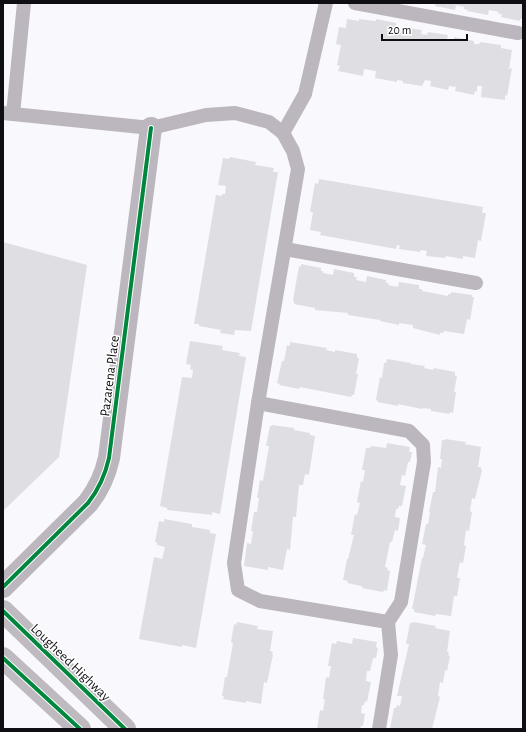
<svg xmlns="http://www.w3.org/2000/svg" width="526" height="732" viewBox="0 0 526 732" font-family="'Alegreya Sans',sans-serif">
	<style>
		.building { fill: #dfdfe3 }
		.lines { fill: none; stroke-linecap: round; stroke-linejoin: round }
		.service { stroke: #bcb7bf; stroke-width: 14 }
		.minor { stroke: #bcb7bf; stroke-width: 22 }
		.primary { stroke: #bebac0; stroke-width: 22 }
		.cycleway-casing { stroke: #fff; stroke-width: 6 }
		.cycleway { stroke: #00873e; stroke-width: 4 }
		.labels { text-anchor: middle; stroke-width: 3; stroke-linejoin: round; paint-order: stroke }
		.street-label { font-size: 14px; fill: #0f0f13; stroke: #fff }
	</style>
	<rect width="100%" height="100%" fill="#f9f8fc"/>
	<g class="building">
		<polygon points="436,3 523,3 523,17 522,19 520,19 520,21 501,17 502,14 498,14 499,12 489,10 488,15 467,11 468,10 464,9 464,7 456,5 455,10 435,6"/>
		<polygon points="347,19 359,21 359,19 376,21 376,19 396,23 397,29 401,30 401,27 422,30 421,34 427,35 428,32 448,35 447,39 454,40 454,37 474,41 474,44 479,44 480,42 501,45 501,48 512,50 509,69 512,68 507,96 505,95 505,100 481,97 482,86 477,86 477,92 475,91 474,95 455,91 456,87 449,86 448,90 430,86 431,81 425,80 422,86 403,83 403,81 397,80 397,82 375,78 376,71 364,69 363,76 338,71 340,66 337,65 341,45 336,44 339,27 346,28"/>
		<polygon points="230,157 256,162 255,165 274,168 273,172 278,172 251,331 235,330 234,335 220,333 221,330 199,326 199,324 194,324 216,195 222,196 222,194 225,194 226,186 218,185 223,158 229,159"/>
		<polygon points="319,179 483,207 482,213 486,213 481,241 478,240 475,258 463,256 463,259 446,256 445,258 426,256 427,251 421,250 420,252 399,249 400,246 397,245 396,249 320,235 321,232 310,230 313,212 310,212 315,183 318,184"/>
		<polygon points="3,242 87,265 59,457 3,511"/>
		<polygon points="301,264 321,268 321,271 323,271 323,273 333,275 334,269 354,273 354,277 357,277 356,280 366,282 367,276 386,280 386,283 389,283 388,285 398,287 399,282 419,285 419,289 422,289 422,291 448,296 448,294 451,294 451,292 472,295 472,297 474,297 470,320 467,319 464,334 444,331 443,333 440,333 440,335 413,328 413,325 399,323 399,325 380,321 380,320 348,315 348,313 315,310 315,308 294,304 294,301 293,300 299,266 301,267"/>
		<polygon points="190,341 223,346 222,350 240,353 239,356 246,357 220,514 212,512 212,515 167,510 167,508 160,506 182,377 192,378 193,370 190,369 191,365 186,364"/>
		<polygon points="290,342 327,348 326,350 335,352 335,350 357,354 357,358 359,358 356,374 358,374 354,395 352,395 351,397 300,387 299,389 279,385 280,384 277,383 282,361 284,361 287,345 290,346"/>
		<polygon points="387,359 411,363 411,364 425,366 424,368 433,370 434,368 455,372 455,376 457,376 454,392 456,392 453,413 450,412 450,414 431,411 431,409 423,408 422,409 398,404 398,406 377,402 378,401 376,400 380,377 382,378 384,363 386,363"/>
		<polygon points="272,425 294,428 294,430 310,433 310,435 315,436 309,475 305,474 303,485 299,485 296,517 293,517 290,550 287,549 283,570 268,567 268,570 244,566 247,543 251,544 253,531 251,531 254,512 257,512 259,498 257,498 260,480 263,481 269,446 266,446 270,426 272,426"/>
		<polygon points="445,439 466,442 465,444 481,447 478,467 481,467 481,470 482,470 475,499 472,498 470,511 472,512 469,531 466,530 464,545 466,546 463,563 460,562 457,578 460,578 457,596 454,596 451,616 436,614 435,616 414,612 414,609 412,609 422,558 423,558 426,545 422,544 426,524 428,524 430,512 429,512 433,492 435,492 438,467 441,468 442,459 440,459 442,440 445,440"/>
		<polygon points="387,443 410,447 409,452 412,452 410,462 408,462 405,476 402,475 400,485 406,486 402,506 399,506 398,509 396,509 395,517 400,518 398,531 395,530 392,542 390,542 385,567 388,568 387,570 390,571 387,591 384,590 383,592 362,588 362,586 347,583 348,581 343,580 347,559 348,559 354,535 351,535 355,514 357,515 360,503 357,502 361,481 363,482 365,470 362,470 366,448 370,448 371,446 386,448"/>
		<polygon points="164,519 192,524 192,527 210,530 210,533 216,534 196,648 182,645 182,647 139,639 154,557 162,559 165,547 157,545 157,543 155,542 159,521 164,522"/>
		<polygon points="237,622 258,626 257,629 273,631 270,651 273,652 272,655 273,655 267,683 264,682 261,704 246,701 246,703 223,699 224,696 222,696 225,677 227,677 233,643 231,642 234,624 236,625"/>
		<polygon points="413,622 436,626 435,628 450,631 447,652 449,652 448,655 450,656 447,671 445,670 443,683 440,682 438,696 440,697 432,729 390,729 394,708 396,708 397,705 400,706 402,696 397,696 409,644 406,644 410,623 412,623"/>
		<polygon points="353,638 377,642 376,647 378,648 376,658 373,658 370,671 367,671 366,681 371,682 367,702 365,701 364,705 362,705 361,713 365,714 363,726 361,726 360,729 317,729 320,710 323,711 325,699 323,699 326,677 329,678 331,666 328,666 332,643 336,644 337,641 352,644"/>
	</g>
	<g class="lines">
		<g class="service">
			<polyline points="355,3 518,33"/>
			<polyline points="3,113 151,128 206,115 235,113 269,122 283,133 293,151 298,169 258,403 234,563 238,590 260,601 388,622"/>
			<polyline points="13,114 24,3"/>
			<polyline points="283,133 305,94 326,3"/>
			<polyline points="285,249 476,283"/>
			<polyline points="258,403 409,431 423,445 424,462 401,602 388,622 391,655 379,729"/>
		</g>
		<path class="minor" d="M3 587 88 503C99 489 105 476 109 458L151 128"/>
		<g class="primary">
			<polyline points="3,611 125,729"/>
			<polyline points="3,658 80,729"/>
		</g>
		<g class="cycleway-casing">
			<g id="cycleway">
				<path d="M3 587 88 503C99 489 105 476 109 458L151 128"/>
				<polyline points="3,611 125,729"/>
				<polyline points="3,658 80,729"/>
			</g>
		</g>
		<use href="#cycleway" class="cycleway"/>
	</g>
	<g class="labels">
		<g class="street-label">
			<text transform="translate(109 376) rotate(-83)" y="5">Pazarena Place</text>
			<text transform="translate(71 662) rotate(44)" y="5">Lougheed Highway</text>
		</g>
	</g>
	<rect width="526" height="732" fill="none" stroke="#0f0f13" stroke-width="8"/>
	<path d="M382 34v6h85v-6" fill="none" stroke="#0f0f13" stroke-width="2"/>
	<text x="388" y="34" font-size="12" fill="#0f0f13" stroke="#ffffff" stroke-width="3" paint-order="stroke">20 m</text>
</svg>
